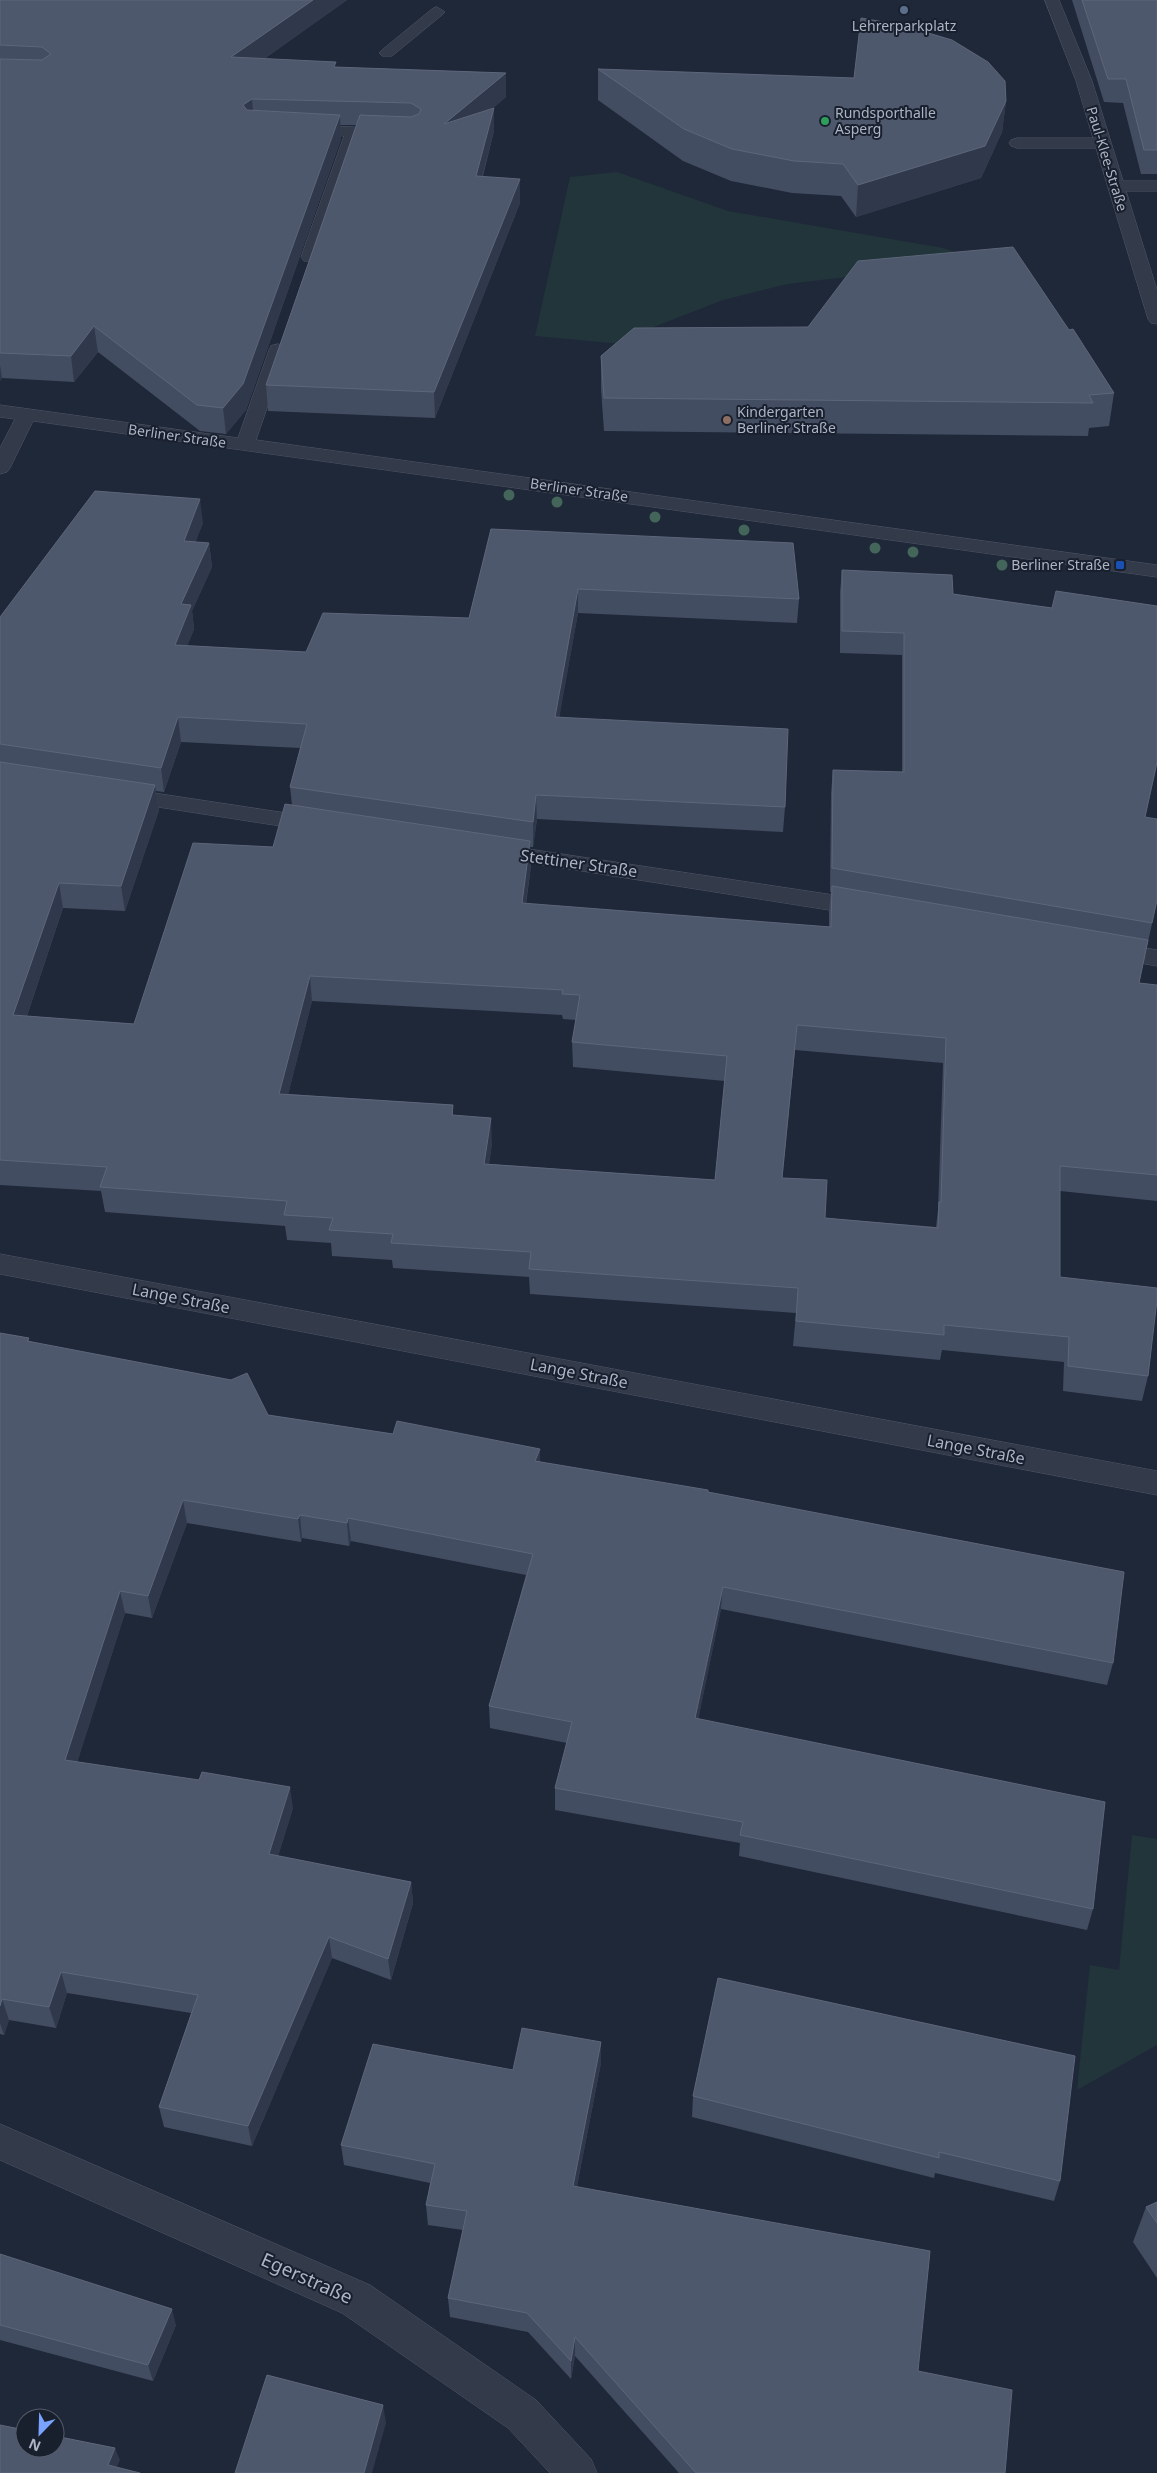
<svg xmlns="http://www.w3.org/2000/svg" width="1157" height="2473" viewBox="0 0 1157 2473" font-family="'Noto Sans',sans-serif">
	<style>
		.green { fill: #21353a }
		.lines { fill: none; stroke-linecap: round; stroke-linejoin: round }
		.minor-casing { stroke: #505767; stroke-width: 1 }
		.minor { fill: #333a49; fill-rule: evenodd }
		.tree { fill: #446559 }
		.wall { fill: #434d61; fill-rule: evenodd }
		.shaded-wall { fill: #30394c }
		.building { fill: #4e586c; stroke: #5d667a; fill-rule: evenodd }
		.service-dot { fill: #5c6f8a; stroke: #181f2d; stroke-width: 2 }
		.leisure-dot { fill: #2e9e5b; stroke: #181f2d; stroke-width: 2 }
		.education-dot { fill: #8d6e63; stroke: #181f2d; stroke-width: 2 }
		.transit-dot { fill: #1a4fb4; stroke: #181f2d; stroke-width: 2 }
		.labels { text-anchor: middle; stroke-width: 4; stroke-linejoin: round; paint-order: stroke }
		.far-poi-label { font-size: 14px; fill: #adb4c6; stroke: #181f2d; text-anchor: start }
		.far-street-label { font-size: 14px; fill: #adb4c6; stroke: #181f2d }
		.street-label { font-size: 16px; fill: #adb4c6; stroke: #181f2d }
		.near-street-label { font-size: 19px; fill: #adb4c6; stroke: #181f2d }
	</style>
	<rect width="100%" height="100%" fill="#1f2839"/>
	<g class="green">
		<polygon points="617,172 728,211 943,248 993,264 881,273 787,284 723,300 646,330 622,344 535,336 570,177"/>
		<polygon points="1132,1835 1157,1839 1157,2045 1077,2090 1090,1965 1119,1970"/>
	</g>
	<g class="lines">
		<g class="minor-casing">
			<g id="minor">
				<polygon points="1045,0 1059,0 1092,81 1123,181 1157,181 1157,191 1126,191 1157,290 1157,324 1151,323 1148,319 1096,148 1017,148 1011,146 1009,143 1011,140 1017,138 1093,138 1076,81"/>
				<polygon points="437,7 445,12 442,15 392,56 382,56 379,53 382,50 432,9"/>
				<polygon points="304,125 354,127 360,129 362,132 319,257 316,261 304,261 301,257 344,136 298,133 296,130 298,127"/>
				<polygon points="278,344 285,346 287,350 256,440 1157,565 1157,577 33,421 10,468 7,472 0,474 0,448 15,419 0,417 0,405 238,438 269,350 271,346"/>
				<polygon points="121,788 319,818 327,820 331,825 327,830 319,832 113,800 109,795 113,790"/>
				<polygon points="495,844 867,900 876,903 879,908 876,913 867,916 487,856 483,851 487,846"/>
				<polygon points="1109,942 1157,950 1157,966 1100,956 1097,950 1100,944"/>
				<polygon points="0,1254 1157,1471 1157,1495 0,1274"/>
				<polygon points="0,2124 370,2285 536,2400 591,2459 597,2473 550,2473 508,2428 342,2313 0,2160"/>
			</g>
		</g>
		<use href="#minor" class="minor"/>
	</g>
	<g class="tree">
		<circle cx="509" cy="495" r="5.5"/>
		<circle cx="557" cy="502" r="5.5"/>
		<circle cx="655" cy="517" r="5.5"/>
		<circle cx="744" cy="530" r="5.5"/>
		<circle cx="875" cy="548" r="5.5"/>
		<circle cx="913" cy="552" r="5.5"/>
		<circle cx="1002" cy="565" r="5.5"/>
	</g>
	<g class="wall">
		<polygon points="0,0 347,0 264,59 336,67 506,73 506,97 493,108 494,131 483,176 520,203 435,418 268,411 266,385 356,125 340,125 341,139 246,410 226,434 200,431 98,352 74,382 2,378 0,381"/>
		<polygon points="1072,0 1157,0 1157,174 1141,174 1123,103 1104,102"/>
		<polygon points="598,69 1006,101 1002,132 981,178 856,217 841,196 792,193 731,181 683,161 598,100"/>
		<polygon points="1069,330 1114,393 1109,426 1089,428 1088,436 604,431 601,389 601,356"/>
		<path d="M203 523 195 542 209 543 212 567 192 611 194 629 187 646 306 652 469 618 491 529 799 599 797 623 578 613 559 717 785 807 783 832 537 819 533 847H530L531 866 526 904 829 927V911L831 892H830L831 793 833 770 902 772V655L840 653V592L842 570 953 594 1052 608 1157 606V765L1145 817 1157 901 1139 983 1157 985V1201L1060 1191V1277L1148 1376 1142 1401 1063 1391 1064 1362 942 1350 940 1360 793 1346 796 1313 530 1294 529 1277 393 1268 392 1260 332 1256 331 1243 287 1240 285 1226 105 1212 101 1191 0 1185V617ZM181 742 300 748 290 787 292 805 273 847 134 1024 27 1016 63 908 125 911 159 810 156 791 164 792ZM312 1001 562 1015 563 1019 576 1020 572 1042 573 1067 725 1081 715 1180 489 1164 492 1143 453 1115V1105L288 1094ZM795 1050 943 1063 938 1210 936 1227 825 1218 782 1178Z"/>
		<polygon points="0,1333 29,1338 29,1341 268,1415 708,1492 1113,1663 1107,1685 721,1609 698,1719 1093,1909 1087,1930 739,1856 740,1843 555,1810 555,1788 567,1743 490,1728 489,1706 526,1575 351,1541 349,1546 302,1538 301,1542 187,1523 152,1618 125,1613 77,1762 293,1808 278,1856 411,1882 413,1903 391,1980 332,1958 252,2146 164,2127 159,2107 191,2013 67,1993 56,2028 9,2020 4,2035 0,2034"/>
		<polygon points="718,1978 1060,2181 1054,2201 935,2173 934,2178 692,2117 693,2096"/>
		<polygon points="601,2042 601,2063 577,2186 918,2371 1005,2473 679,2473 575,2356 571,2379 528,2332 450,2317 448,2298 463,2230 428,2225 426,2205 430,2183 344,2165 341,2145 513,2070"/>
		<polygon points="1157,2202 1157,2278 1133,2242 1146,2207"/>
		<polygon points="0,2254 176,2325 153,2381 0,2340"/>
	</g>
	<g class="shaded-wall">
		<polygon points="313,0 347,0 233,81 231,57"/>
		<polygon points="506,73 506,97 445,148 444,124"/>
		<polygon points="252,99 254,122 243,105"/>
		<polygon points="1006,101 1002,132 981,178 856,217 858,185"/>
		<polygon points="494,108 494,131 476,200 476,176"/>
		<polygon points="340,115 341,139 246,410 226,434 223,408"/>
		<polygon points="520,179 520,203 435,418 434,392"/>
		<polygon points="94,326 98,352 74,382 71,356"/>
		<polygon points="0,365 2,378 0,381"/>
		<polygon points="200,499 203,523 187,565 184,541"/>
		<polygon points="209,543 212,567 192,611 194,629 178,670 175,645 181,604"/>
		<polygon points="578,589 578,613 555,742 555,717"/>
		<polygon points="178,717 181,742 164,792 161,768"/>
		<polygon points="1157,762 1157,765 1140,840 1145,817"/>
		<polygon points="155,785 159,810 125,911 121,886"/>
		<polygon points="536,795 537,819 533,847 533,822"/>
		<polygon points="530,841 531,866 522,928 522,903"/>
		<polygon points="59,883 63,908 19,1040 13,1015"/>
		<polygon points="310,976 312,1001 282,1119 279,1094"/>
		<polygon points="797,1025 795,1050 780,1204 782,1178"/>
		<polygon points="491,1118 492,1143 485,1189 484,1164"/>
		<polygon points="540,1449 540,1472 535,1461"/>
		<polygon points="183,1500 187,1523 152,1618 148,1596"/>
		<polygon points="300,1515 302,1538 301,1542 298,1519"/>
		<polygon points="348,1518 351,1541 349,1546 347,1523"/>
		<polygon points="723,1587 721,1609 694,1740 695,1718"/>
		<polygon points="120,1591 125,1613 71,1782 65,1760"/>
		<polygon points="290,1787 293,1808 272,1876 269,1854"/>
		<polygon points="411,1882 413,1903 391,1980 388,1959"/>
		<polygon points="329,1937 332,1958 252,2146 248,2126"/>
		<polygon points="61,1972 67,1993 56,2028 49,2007"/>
		<polygon points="2,1999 9,2020 4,2035 0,2023 0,2006"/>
		<polygon points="601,2042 601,2063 573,2206 573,2186"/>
		<polygon points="172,2309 176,2325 153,2381 148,2365"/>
		<polygon points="575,2337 575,2356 571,2379 571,2361"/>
		<polygon points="383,2405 386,2423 372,2473 364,2473"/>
		<polygon points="115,2448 120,2460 114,2473 108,2465"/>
	</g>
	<g class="building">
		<polygon points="0,0 313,0 231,57 336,62 334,67 506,73 444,124 494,108 476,176 520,179 434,392 266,385 360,115 411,117 419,114 421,109 411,103 252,99 243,105 247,110 340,115 243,384 223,408 197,405 94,326 71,356 0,353 0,59 42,60 51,54 42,47 0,45"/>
		<polygon points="1082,0 1157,0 1157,150 1144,150 1126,79 1108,79"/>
		<polygon points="861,18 901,25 952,40 988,62 1005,81 1006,101 985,146 858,185 843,164 794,161 732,149 684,129 598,69 854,78"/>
		<polygon points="1013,247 1069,330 1073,329 1114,393 1089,395 1093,403 604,398 601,356 634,328 808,327 858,261"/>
		<polygon points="95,491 200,499 184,541 209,543 181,604 191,605 175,645 306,652 323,613 469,618 491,529 793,543 799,599 578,589 555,717 788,729 785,807 536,795 533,822 290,787 307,724 178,717 161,768 0,744 0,617"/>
		<polygon points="842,570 952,575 953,594 1052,608 1056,591 1157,606 1157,762 1145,817 1157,819 1157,900 1152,923 832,868 833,770 904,772 904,633 842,631"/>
		<path d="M0 762 155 785 121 886 59 883 13 1015 134 1024 193 843 273 847 285 804 530 841 522 903 831 927 832 886 1148 940 1139 983 1157 985V1175L1060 1166V1277L1157 1288V1300L1148 1376 1068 1366 1069 1337 944 1325V1335L796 1321 798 1288 529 1269 531 1252 391 1243 393 1234 329 1230 333 1218 284 1215 287 1201 100 1187 107 1167 0 1160ZM310 976 563 990 562 994 580 995 572 1042 727 1056 715 1180 484 1164 491 1118 452 1115 453 1105 279 1094ZM797 1025 946 1038 941 1202H939L938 1228 825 1218 827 1180 782 1178Z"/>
		<polygon points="0,1333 29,1338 27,1341 231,1380 247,1373 268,1415 393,1434 397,1421 540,1449 535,1461 708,1490 708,1492 1124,1572 1113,1663 723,1587 695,1718 1105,1802 1093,1909 740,1835 743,1822 555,1788 572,1722 489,1706 533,1554 348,1518 347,1523 300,1515 298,1519 183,1500 148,1596 120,1591 65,1760 199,1780 202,1772 290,1787 269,1854 411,1882 388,1959 329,1937 248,2126 159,2107 198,1995 61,1972 49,2007 2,1999 0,2006"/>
		<polygon points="718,1978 1075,2056 1060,2181 939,2152 939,2158 693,2096"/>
		<polygon points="522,2028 601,2042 573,2186 930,2251 918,2371 1012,2390 1005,2473 696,2473 575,2337 571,2361 527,2313 448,2298 467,2211 426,2205 435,2164 341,2145 373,2044 513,2070"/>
		<polygon points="1157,2202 1157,2223 1146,2207"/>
		<polygon points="0,2254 172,2309 148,2365 0,2325"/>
		<polygon points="267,2375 383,2405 364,2473 235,2473"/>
		<polygon points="0,2425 25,2430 25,2448 55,2448 55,2436 115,2448 108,2465 140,2473 0,2473"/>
	</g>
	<circle class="service-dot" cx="904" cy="10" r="5"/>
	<circle class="leisure-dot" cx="825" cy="121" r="5"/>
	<circle class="education-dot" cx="727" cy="420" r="5"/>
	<rect class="transit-dot" x="1115" y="560" width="10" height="10" rx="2.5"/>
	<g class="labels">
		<g class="far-poi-label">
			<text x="904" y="31" text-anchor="middle">Lehrerparkplatz</text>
			<text x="835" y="118">Rundsporthalle<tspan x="835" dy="16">Asperg</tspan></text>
			<text x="737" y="417">Kindergarten<tspan x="737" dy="16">Berliner Straße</tspan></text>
			<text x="1110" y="570" text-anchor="end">Berliner Straße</text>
		</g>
		<g class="far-street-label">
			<text transform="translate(1107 159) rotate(73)" y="5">Paul-Klee-Straße</text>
			<text transform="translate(177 436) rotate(8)" y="5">Berliner Straße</text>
			<text transform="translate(579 490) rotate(8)" y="5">Berliner Straße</text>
		</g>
		<g class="street-label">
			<text transform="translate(579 863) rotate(8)" y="6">Stettiner Straße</text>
			<text transform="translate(181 1298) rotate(11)" y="6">Lange Straße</text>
			<text transform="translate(579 1373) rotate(11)" y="6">Lange Straße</text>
			<text transform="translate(976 1449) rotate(11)" y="6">Lange Straße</text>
		</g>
		<g class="near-street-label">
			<text transform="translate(307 2278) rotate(24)" y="7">Egerstraße</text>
		</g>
	</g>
	<g transform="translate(40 2433) rotate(203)"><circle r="24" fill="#181f2d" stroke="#545b6a"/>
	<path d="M0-4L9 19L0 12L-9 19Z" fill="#7aa3fd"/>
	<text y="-8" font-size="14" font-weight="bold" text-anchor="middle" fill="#adb4c6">N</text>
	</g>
</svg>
